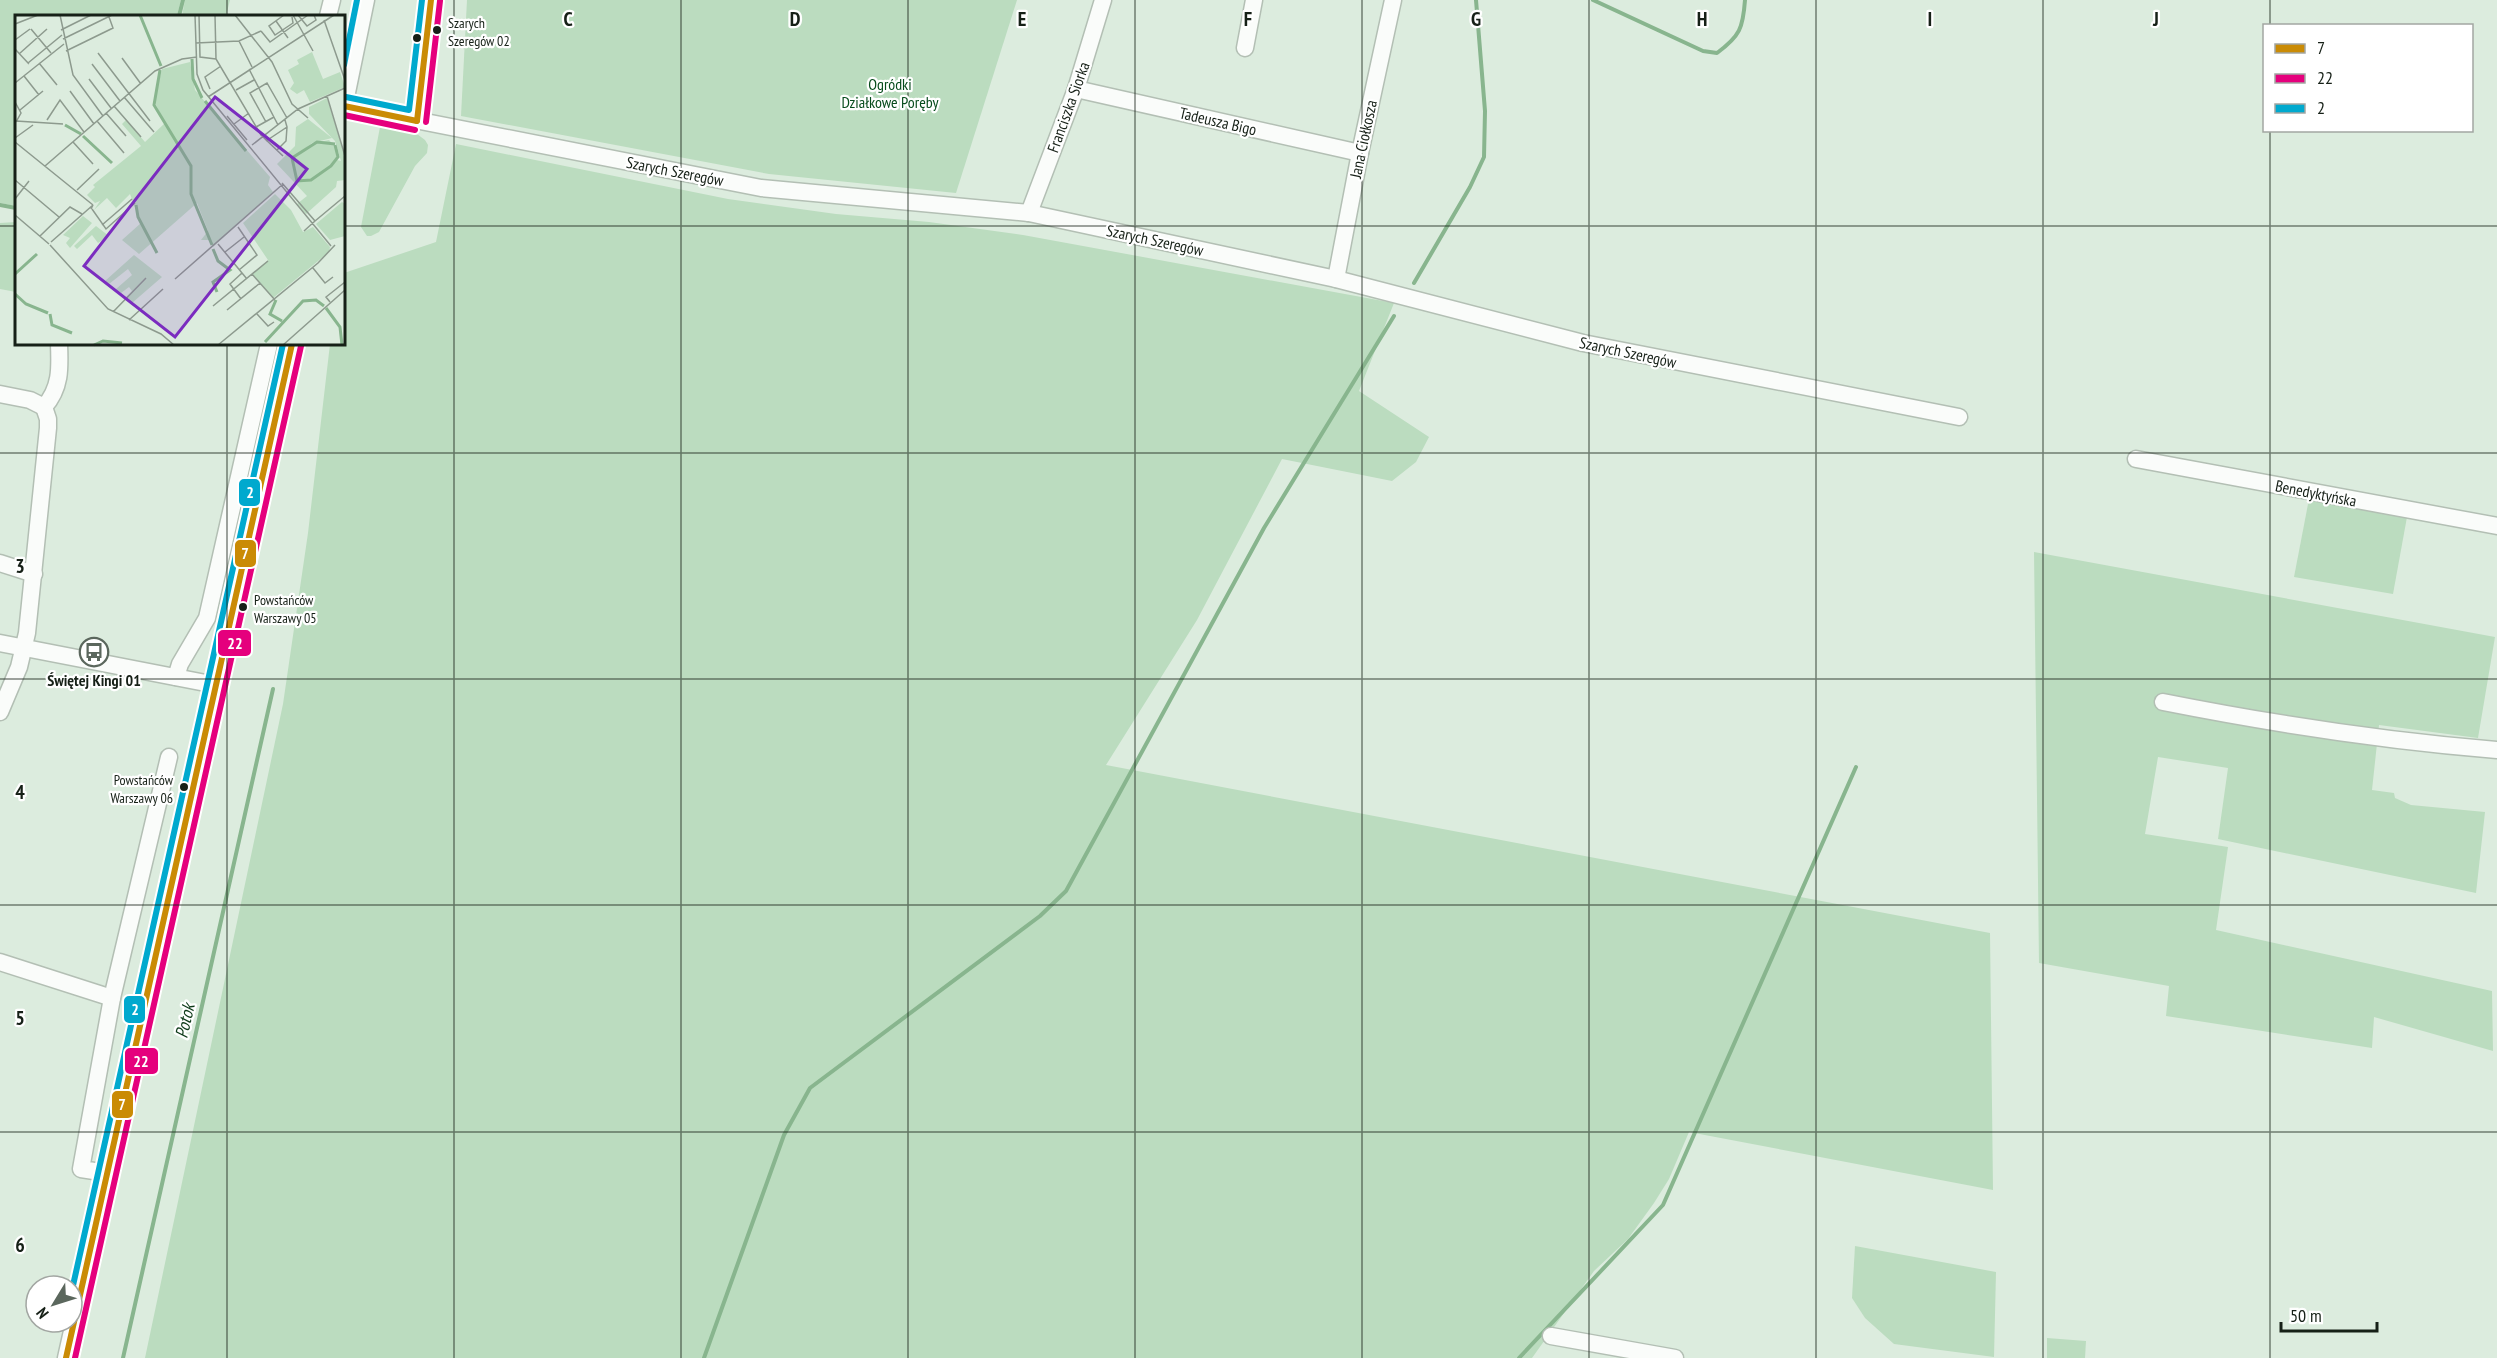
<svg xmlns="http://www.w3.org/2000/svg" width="2497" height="1358" viewBox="0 0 2497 1358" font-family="'PT Sans Narrow',sans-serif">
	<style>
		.green { fill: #bbdcbf }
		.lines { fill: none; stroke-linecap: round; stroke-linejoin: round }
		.stream { stroke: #88b58e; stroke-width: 4 }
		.minor-casing { stroke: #b3bfb4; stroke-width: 19 }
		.minor { stroke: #fafcfa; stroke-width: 16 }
		.bus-1-casing { stroke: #fff; stroke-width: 10 }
		.bus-2-casing { stroke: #fff; stroke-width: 10 }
		.bus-3-casing { stroke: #fff; stroke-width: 10 }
		.bus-1 { stroke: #ca8b05; stroke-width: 6 }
		.bus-2 { stroke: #e5007d; stroke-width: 6 }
		.bus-3 { stroke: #00a9ce; stroke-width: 6 }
		.grid { fill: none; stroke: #162017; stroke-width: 1.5; stroke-opacity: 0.55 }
		.bus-dot { fill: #162017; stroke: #fff; stroke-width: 2 }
		.labels { text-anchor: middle; stroke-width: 4.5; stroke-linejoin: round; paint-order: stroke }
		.bus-label { font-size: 14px; fill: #162017; stroke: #fff; text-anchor: start }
		.park-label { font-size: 16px; fill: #074c1c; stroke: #fff }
		.street-label { font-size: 16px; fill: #162017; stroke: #fff }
		.poi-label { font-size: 16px; font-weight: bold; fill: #162017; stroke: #fff }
		.water-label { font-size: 18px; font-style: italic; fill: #0d3a18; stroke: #fff }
		.inset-river { fill: none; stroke: #88b58e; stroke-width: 3 }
		.inset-road { fill: none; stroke: #8d9a8e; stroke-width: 1.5 }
		.view { fill: #7b2cbf; fill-opacity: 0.15; stroke: #7b2cbf; stroke-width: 3 }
		.inset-edge { fill: none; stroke: #162017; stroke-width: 3 }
		.grid-label { font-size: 20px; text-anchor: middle; font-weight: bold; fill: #162017; stroke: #fff; stroke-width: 4.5; stroke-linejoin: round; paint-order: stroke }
		.line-badge { stroke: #fff; stroke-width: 2 }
		.badge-label { font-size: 16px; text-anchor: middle; font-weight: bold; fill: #fff }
	</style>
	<rect width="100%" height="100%" fill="#dcecde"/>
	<g class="green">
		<polygon points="0,0 181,0 177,16 16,16 16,206 0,203"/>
		<polygon points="185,0 230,0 226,16 182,16"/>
		<polygon points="467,0 1017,0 956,193 769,174 461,116"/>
		<polygon points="380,127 417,134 425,140 428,145 427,153 415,166 379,232 371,236 367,236 361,227"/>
		<polygon points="456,144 728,199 836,214 929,222 1023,235 1394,303 1359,391 1429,437 1416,462 1392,481 1282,459 1197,620 1106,765 1990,933 1993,1190 1689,1132 1669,1179 1654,1203 1628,1239 1594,1271 1532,1358 145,1358 283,704 308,533 330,344 344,344 344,273 436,242"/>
		<polygon points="16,222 16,292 0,289 0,223"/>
		<polygon points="2309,499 2407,517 2393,594 2294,577"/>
		<polygon points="2034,552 2495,637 2478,738 2379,725 2372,790 2394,793 2395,798 2411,805 2485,812 2476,893 2218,839 2228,768 2158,757 2145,834 2228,847 2216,930 2492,991 2493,1051 2374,1017 2372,1048 2166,1016 2169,986 2039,963"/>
		<polygon points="1855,1246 1996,1272 1994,1357 1894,1344 1865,1318 1852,1298"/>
		<polygon points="2047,1338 2086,1341 2085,1358 2047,1358"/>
	</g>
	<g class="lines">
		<g class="stream">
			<path d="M1593 0 1703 51 1717 53C1740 36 1743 28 1745 0"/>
			<polyline points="179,16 183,0"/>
			<polyline points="0,205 16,208"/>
			<polyline points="1414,283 1470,187 1484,157 1485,111 1476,0"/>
			<polyline points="123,1358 273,689"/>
			<polyline points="704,1358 784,1135 810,1088 1040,916 1066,891 1264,528 1394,316"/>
			<polyline points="1519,1358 1663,1205 1856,767"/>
		</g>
		<g class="minor-casing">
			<g id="minor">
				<polyline points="328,16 332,0"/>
				<polyline points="1245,48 1254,0"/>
				<polyline points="1076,89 1360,153"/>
				<polyline points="344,106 761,188 1029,213 1336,279 1583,343 1959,417"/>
				<polyline points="344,107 366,0"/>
				<polyline points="1029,213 1076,89 1103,0"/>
				<polyline points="1336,279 1360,153 1393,0"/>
				<polyline points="0,394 30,400 44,407"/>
				<polyline points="2136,459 2497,526"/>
				<polyline points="0,563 34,574"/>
				<polyline points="0,643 216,685"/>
				<polyline points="176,677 180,664 207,618 269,344"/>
				<path d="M2163 702C2274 724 2385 741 2497 750"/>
				<path d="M0 712 19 667 27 633 48 428V419L44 407C61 388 60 368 59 344"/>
				<polyline points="0,962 112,998"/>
				<polyline points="107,1173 81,1169 112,998 169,757"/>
				<polyline points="1551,1336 1675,1358"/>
				<polyline points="66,1358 292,344"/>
			</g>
		</g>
		<use href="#minor" class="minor"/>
		<g class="bus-1-casing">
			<g id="bus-1">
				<polyline points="344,106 417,121"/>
				<polyline points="417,121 431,0"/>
				<polyline points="66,1358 292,344"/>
			</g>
		</g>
		<g class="bus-2-casing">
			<g id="bus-2">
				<polyline points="344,115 415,130"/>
				<polyline points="426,122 440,1"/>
				<polyline points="75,1358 301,346"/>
			</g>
		</g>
		<g class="bus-3-casing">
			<g id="bus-3">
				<polyline points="344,65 357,0"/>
				<polyline points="346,97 409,110 422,0"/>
				<polyline points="72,1290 283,344"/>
			</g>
		</g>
		<use href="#bus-1" class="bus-1"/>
		<use href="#bus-2" class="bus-2"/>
		<use href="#bus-3" class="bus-3"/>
	</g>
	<path class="grid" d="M227 0V16M454 0V1358M681 0V1358M908 0V1358M1135 0V1358M1362 0V1358M1589 0V1358M1816 0V1358M2043 0V1358M2270 0V26M2270 130V1358M0 226H16M344 226H2497M227 344V1358M0 453H2497M0 679H2497M0 905H2497M0 1132H2497"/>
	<defs>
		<g id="bus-ring" transform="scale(1.5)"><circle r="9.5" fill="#fff" stroke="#5b675d" stroke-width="1.5"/><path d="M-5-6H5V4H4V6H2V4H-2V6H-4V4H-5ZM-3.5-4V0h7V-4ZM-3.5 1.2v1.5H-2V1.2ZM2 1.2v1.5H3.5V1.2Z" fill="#5b675d"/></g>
	</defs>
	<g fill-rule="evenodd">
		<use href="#bus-ring" x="94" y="652"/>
	</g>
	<g class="bus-dot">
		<circle cx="437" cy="30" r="5"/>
		<circle cx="417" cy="38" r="5"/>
		<circle cx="243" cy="607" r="5"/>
		<circle cx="184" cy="787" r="5"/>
	</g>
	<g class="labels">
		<g class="bus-label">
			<text x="448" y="28">Szarych<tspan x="448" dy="18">Szeregów 02</tspan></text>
			<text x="254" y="605">Powstańców<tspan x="254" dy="18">Warszawy 05</tspan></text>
			<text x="173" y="785" text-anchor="end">Powstańców<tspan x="173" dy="18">Warszawy 06</tspan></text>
		</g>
		<g class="park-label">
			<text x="890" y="90">Ogródki<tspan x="890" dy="18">Działkowe Poręby</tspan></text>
		</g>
		<g class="street-label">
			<text transform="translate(1068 107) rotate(-70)" y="6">Franciszka Siorka</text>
			<text transform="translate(1218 121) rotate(13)" y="6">Tadeusza Bigo</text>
			<text transform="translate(1363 139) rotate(-78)" y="6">Jana Ciołkosza</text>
			<text transform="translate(675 171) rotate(11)" y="6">Szarych Szeregów</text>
			<text transform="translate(1155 240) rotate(12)" y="6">Szarych Szeregów</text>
			<text transform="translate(1628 352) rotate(12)" y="6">Szarych Szeregów</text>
			<text transform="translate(2316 493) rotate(11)" y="6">Benedyktyńska</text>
		</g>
		<g class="poi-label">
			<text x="94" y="686">Świętej Kingi 01</text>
		</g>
		<g class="water-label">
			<text transform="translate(185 1021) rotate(-77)" y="6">Potok</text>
		</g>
	</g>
	<g transform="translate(15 15)">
		<rect width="330" height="330" fill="#dcecde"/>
		<path d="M297 37 308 64 325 57 330 72 295 87 289 75 282 79 275 74 279 68 273 55 284 49 282 45ZM175 47 180 75 255 162 253 170 258 177 198 232 194 225H186L193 216 182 188 124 239 107 225 126 208 115 179 101 193 92 183 79 195 85 186 80 188 72 180 80 172 78 170 126 131 107 109 111 105 130 127 150 108 139 86 147 54ZM312 83 330 142V165L322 166 321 172 291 199 282 189 292 181 262 149 280 131 281 112 293 104 317 123 297 128 275 145 299 128 314 125 323 135 322 145 326 146 320 126 294 99V92ZM260 179 276 195 288 217 298 212 315 232 314 237 258 283 237 259 253 245 228 208ZM327 187 330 189V221L315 225 301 209ZM68 201 77 208 55 233 51 228 55 223 48 220ZM81 211 94 221 83 228 77 220 62 234 59 231ZM119 240 147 262 117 288 111 282 117 276 114 272 106 278 101 274 117 260 113 254 94 269 90 266Z" fill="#bbdcbf"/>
		<path class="inset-river" d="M125 0 146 51M177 44 178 64 187 83M145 55 139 90 176 151V179L197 230M190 86 231 136M50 110 66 119M68 121 97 148M320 129 302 127 277 143 282 166 296 165 316 151 323 142 320 130M121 190 123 202 142 238M198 234 203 246 215 255 198 267 202 277M0 259 22 239M0 279 11 289 33 298M261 285 255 299 267 306M311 293 325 312 327 330M35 299 37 310 57 318M250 327 288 286 301 285 309 291M79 330 88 326 107 328"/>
		<path class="inset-road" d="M45 0 58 60 88 101M180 0 182 59 188 75 316 231M184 0 185 42 201 44M200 0 201 44 246 120 268 141M220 0 257 47 277 89 293 103M269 0 254 11 260 20 278 8 277 2M278 0 298 36M283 0 292 11 301 5 299 0M309 5 330 65M261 6 273 23M0 9 23 0M16 14 36 38M46 15 76 0M246 16 255 27 293 0M48 24 97 0M0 25 15 14M224 26 237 52M181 28 224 26 246 16M0 34 14 49M51 36 98 13 94 2M83 38 135 106M4 39 32 14M107 43 126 69M13 48 47 20M24 48 42 70M77 49 105 86M234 54 263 110M9 61 24 80M74 64 96 93M0 68 49 29M195 74 190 62 206 51M221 75 239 65M55 76 79 109M312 81 330 141M109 82 139 117M193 82 319 0M0 87 6 98 1 107M99 91 126 122M5 95 28 76M91 98 111 121M212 101 232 125M32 105 45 85 69 117M1 106 48 109M82 106 109 138M251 107 235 78 252 68 272 103M219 109 234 98M241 112 259 102M0 123 18 110M251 126 272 112 270 105M0 127 78 190M58 127 78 149M237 130 283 94 330 73M262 135 271 126 272 112M30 151 140 56 167 44 182 42M0 165 44 202M267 168 300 206 289 216M62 175 84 154M0 184 14 166M77 194 91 214 120 188M0 200 34 229M300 206 330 181M87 210 117 184M223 212 242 240 224 255M25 221 55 192 67 199M36 227 78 190 76 194M203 229 232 264M35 230 93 294 146 319 159 330M210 237 229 222M298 253 310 268 318 262M237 259 260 285M160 264 268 169M226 284 215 269 227 258M315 287 311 282 330 267M198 291 253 246M212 295 245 268M98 297 131 263M242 299 253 311 259 307M114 305 148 274M203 330 303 248 320 230M268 330 330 275"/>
		<path class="view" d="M200 82 292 154 160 322 69 251Z"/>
		<rect width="330" height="330" class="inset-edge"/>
	</g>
	<g class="grid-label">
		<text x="568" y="26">C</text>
		<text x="795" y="26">D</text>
		<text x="1022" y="26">E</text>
		<text x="1248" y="26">F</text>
		<text x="1476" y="26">G</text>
		<text x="1702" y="26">H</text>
		<text x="1930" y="26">I</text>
		<text x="2156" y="26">J</text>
		<text x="20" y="573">3</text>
		<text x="20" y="799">4</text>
		<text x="20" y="1025">5</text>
		<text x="20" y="1252">6</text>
	</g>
	<g class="line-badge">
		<rect x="238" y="478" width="23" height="29" rx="6" fill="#00a9ce"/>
		<rect x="234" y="539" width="23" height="29" rx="6" fill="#ca8b05"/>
		<rect x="217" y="629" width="35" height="28" rx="6" fill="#e5007d"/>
		<rect x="123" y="995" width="23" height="29" rx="6" fill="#00a9ce"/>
		<rect x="124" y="1047" width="35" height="28" rx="6" fill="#e5007d"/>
		<rect x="111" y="1090" width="23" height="29" rx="6" fill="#ca8b05"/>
	</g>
	<g class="badge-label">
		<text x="250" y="498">2</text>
		<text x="245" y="559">7</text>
		<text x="235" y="649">22</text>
		<text x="135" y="1015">2</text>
		<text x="141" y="1067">22</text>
		<text x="122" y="1110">7</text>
	</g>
	<rect x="2263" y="24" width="210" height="108" fill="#ffffff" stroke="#a2a6a2" stroke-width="1.5"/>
	<rect x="2275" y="44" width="30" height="9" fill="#ca8b05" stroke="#a2a6a2" stroke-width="1.5"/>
	<text x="2317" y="54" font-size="18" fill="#162017">7</text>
	<rect x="2275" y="74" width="30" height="9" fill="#e5007d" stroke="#a2a6a2" stroke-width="1.5"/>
	<text x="2317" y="84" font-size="18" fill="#162017">22</text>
	<rect x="2275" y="104" width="30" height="9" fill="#00a9ce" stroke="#a2a6a2" stroke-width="1.5"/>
	<text x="2317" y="114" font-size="18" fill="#162017">2</text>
	<g transform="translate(54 1304) rotate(232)"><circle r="28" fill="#ffffff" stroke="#a2a6a2" stroke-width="1.5"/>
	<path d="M0-4.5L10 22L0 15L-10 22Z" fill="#5b675d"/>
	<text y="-9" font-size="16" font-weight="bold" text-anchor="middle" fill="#162017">N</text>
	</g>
	<path d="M2281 1322v9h96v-9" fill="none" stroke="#162017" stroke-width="3"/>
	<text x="2290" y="1322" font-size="18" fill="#162017" stroke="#ffffff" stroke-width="4.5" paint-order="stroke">50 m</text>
</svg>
